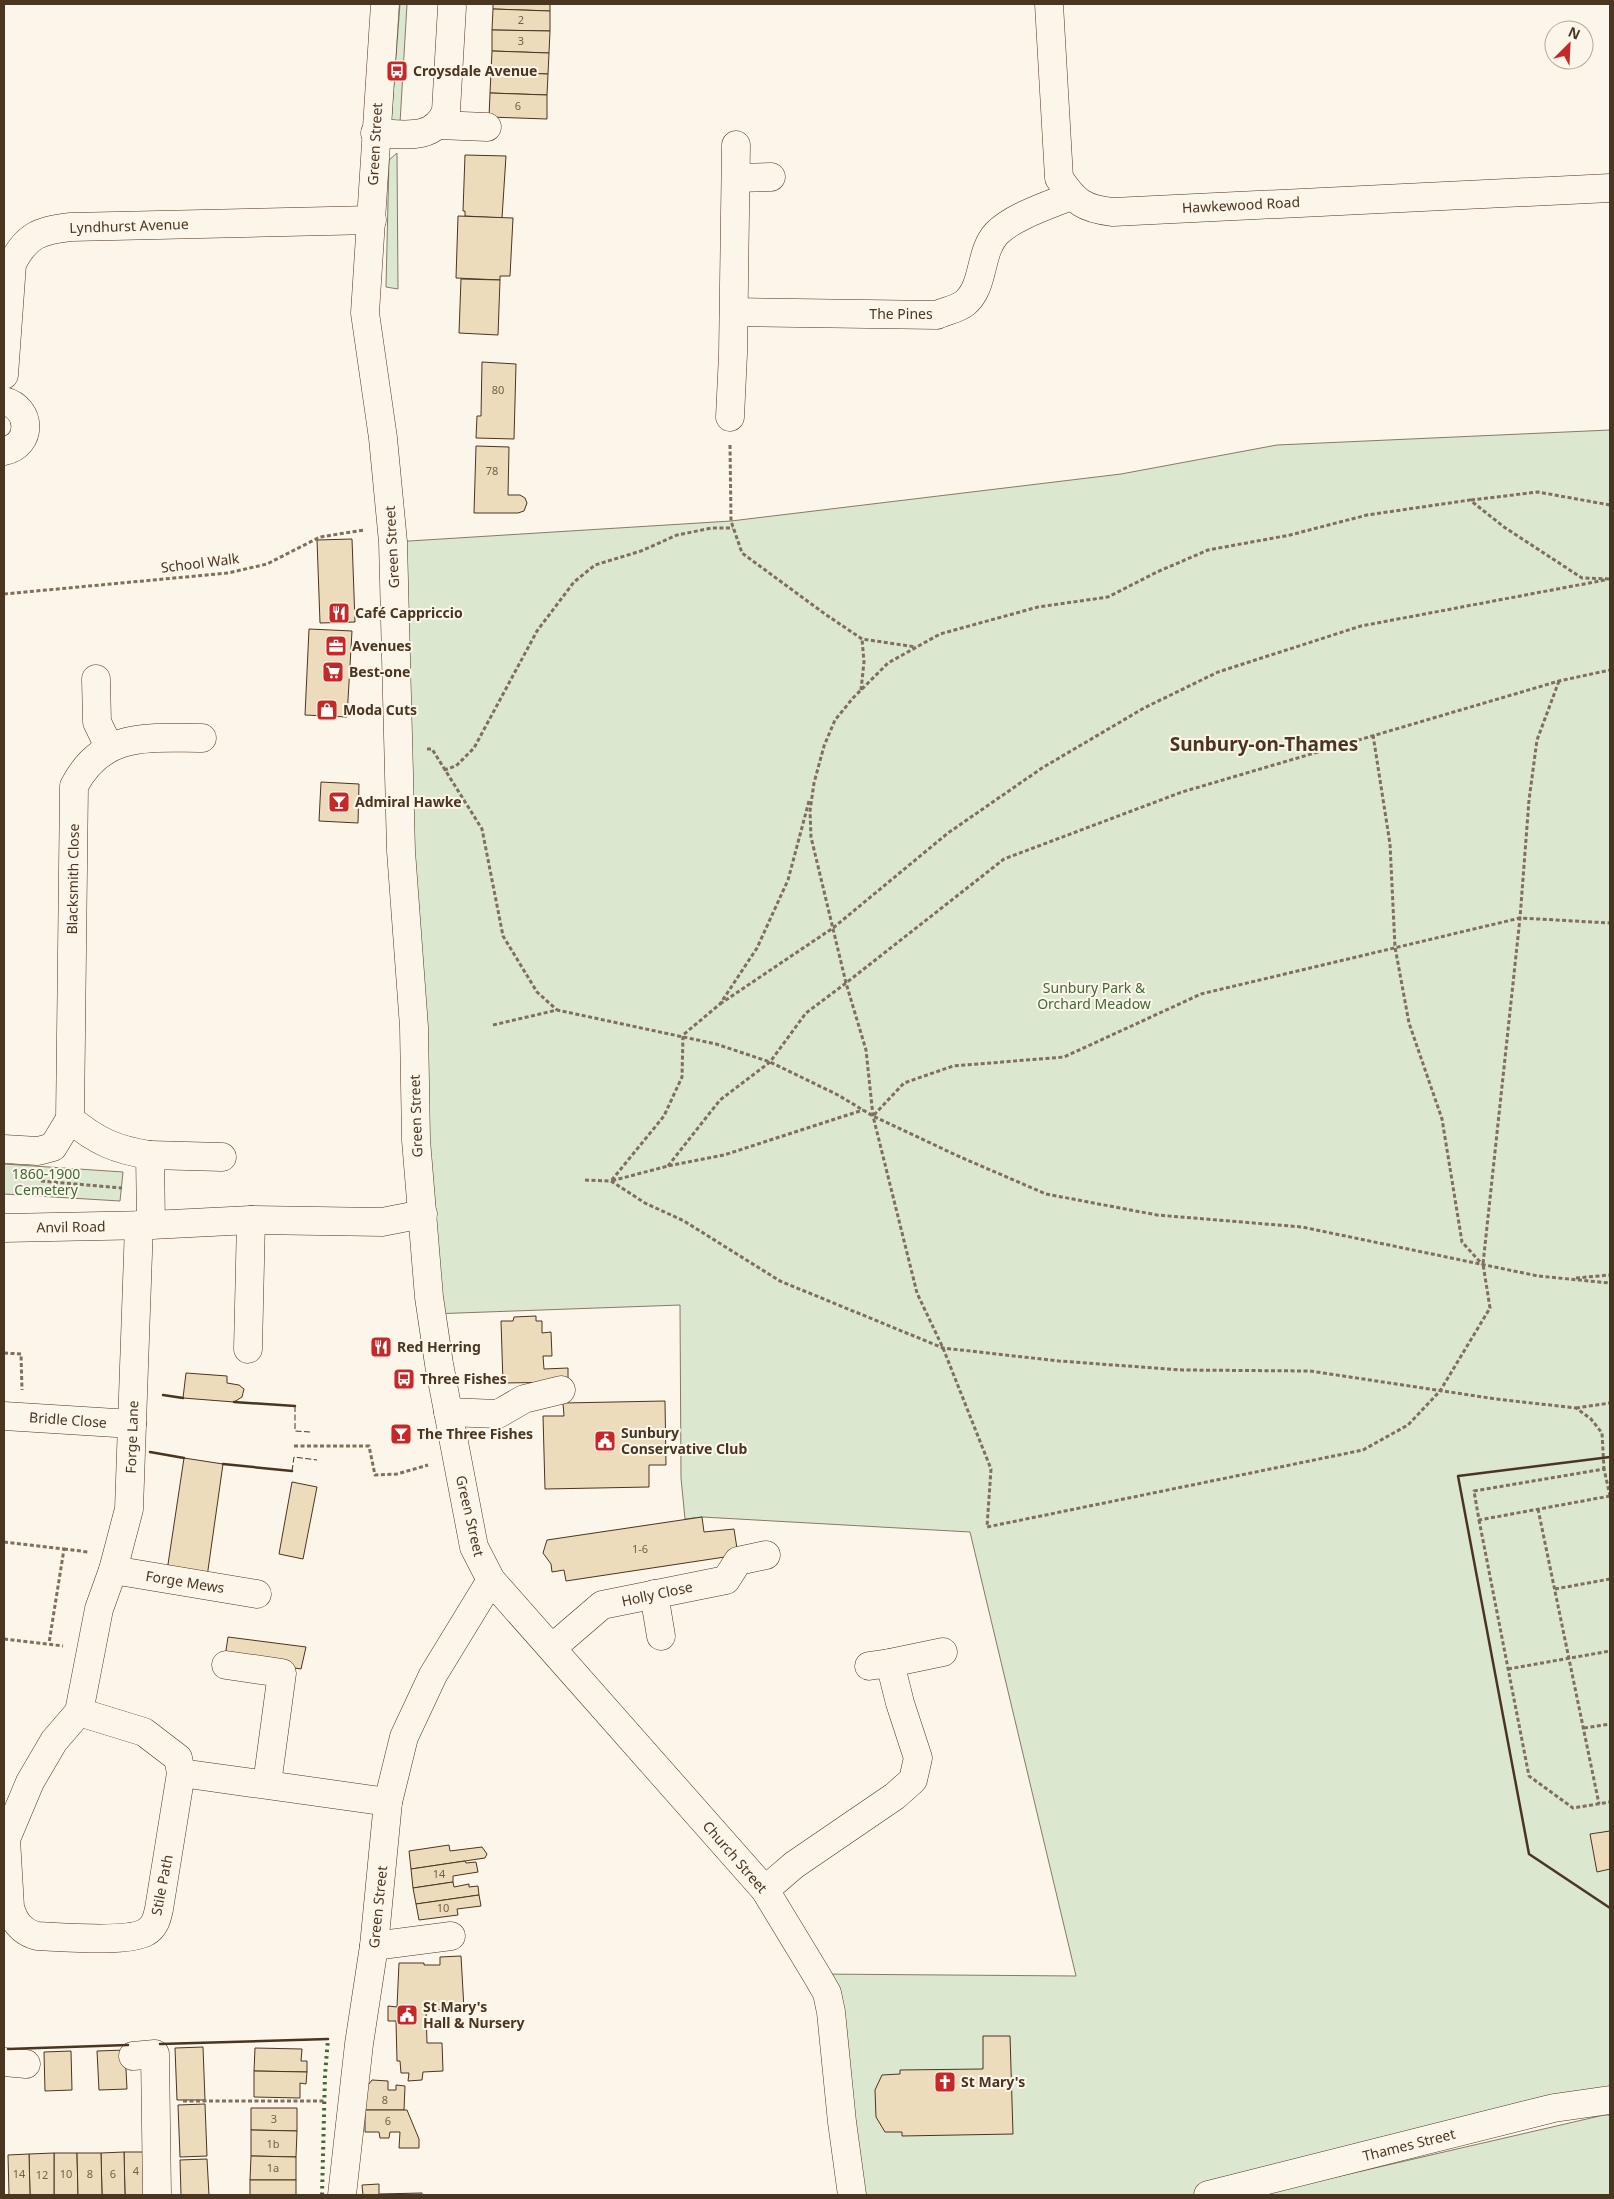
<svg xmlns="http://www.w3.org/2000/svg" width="1614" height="2199" viewBox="0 0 1614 2199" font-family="'Noto Sans',sans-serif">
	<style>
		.green { fill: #dce7d0; stroke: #887966 }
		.building { fill: #ecdcbc; stroke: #4a3520 }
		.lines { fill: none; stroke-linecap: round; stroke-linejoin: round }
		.minor-casing { stroke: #4a3520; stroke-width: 29 }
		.path { stroke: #7f6f5c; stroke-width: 3; stroke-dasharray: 4 2.5; stroke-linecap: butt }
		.minor { stroke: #fbf6e9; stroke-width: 28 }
		.hedge { stroke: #436837; stroke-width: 4; stroke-dasharray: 2.5 4; stroke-linecap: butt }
		.fence { stroke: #4a3520; stroke-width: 1; stroke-dasharray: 6 2.5; stroke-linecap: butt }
		.wall { stroke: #4a3520; stroke-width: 2.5 }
		.labels { text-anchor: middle; stroke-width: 4; stroke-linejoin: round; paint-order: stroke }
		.number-label { font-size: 11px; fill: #725f47 }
		.poi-label { font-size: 14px; font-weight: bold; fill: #4a3520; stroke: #fbf6e9; text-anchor: start }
		.street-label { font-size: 14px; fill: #4a3520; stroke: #fbf6e9 }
		.park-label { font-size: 14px; fill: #436837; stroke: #fbf6e9 }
		.district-label { font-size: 19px; font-weight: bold; fill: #4a3520; stroke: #fbf6e9 }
	</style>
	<rect width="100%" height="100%" fill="#fbf6e9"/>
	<g class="green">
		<polygon points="400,4 407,4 400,123 391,122"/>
		<polygon points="397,153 398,289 386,287 389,160"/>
		<polygon points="1610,430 1610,2100 1208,2195 852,2195 816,1974 1076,1976 970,1532 702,1517 685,1519 681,1478 680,1305 431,1314 393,542 731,521 1121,474 1277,445"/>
		<polygon points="4,1164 123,1172 120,1201 4,1194"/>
		<polygon points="1604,2115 1610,2115 1610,2195 1258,2195"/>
	</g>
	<g class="building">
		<polygon points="493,4 550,4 550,11 493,9"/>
		<polygon points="493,9 550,11 550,31 492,30"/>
		<polygon points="492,30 550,31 549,53 492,51"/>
		<polygon points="492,51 549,53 548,74 491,72"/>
		<polygon points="491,72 548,74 547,95 490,93"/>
		<polygon points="490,93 547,95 547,119 489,117"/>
		<polygon points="465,155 506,156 502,218 465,216 465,211 463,211"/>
		<polygon points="458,216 513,218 510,276 500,276 500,280 456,278"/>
		<polygon points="461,279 500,280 498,335 459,333"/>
		<polygon points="482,362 516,364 514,439 476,438 477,416 481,416"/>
		<polygon points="476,446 509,447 508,495 520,495 525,498 527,503 524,511 518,513 474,513"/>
		<polygon points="352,539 355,622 320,623 317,540"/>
		<polygon points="309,629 352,631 347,717 305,715"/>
		<polygon points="321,782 359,784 358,823 319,821"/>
		<polygon points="536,1316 536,1321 542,1321 542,1333 551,1332 552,1356 543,1356 544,1369 568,1368 568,1382 503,1383 501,1321 513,1321 514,1317"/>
		<polygon points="186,1373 227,1376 227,1383 239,1385 244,1389 242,1397 234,1402 183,1398"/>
		<polygon points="665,1401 666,1465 649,1465 649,1487 545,1489 543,1416 564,1416 563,1403"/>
		<polygon points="184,1458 223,1464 207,1577 167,1571"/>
		<polygon points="292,1482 317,1487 303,1559 279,1554"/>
		<polygon points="702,1517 704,1532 734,1529 738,1555 566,1581 564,1570 552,1572 551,1564 543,1553 547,1540"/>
		<polygon points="228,1637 306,1647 301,1669 225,1657"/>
		<polygon points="1610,1831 1610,1869 1597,1872 1590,1834"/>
		<polygon points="449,1845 450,1851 482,1847 487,1854 485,1858 411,1869 409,1851"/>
		<polygon points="465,1861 466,1863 476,1862 478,1872 453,1876 453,1882 413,1888 411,1869"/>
		<polygon points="453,1882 454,1887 469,1884 469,1887 478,1886 479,1895 416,1904 413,1888"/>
		<polygon points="479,1895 481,1906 457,1909 458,1915 419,1920 416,1904"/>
		<polygon points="461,1956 464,2009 426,2010 427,2043 442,2043 443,2071 423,2072 422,2080 408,2081 409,2073 401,2073 400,2061 397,2061 396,2021 388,2021 388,2006 397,2007 399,1963 424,1963 424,1965 440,1965 440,1957"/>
		<polygon points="983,2036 1010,2036 1013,2134 902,2136 902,2132 885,2132 876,2117 875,2090 882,2075 900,2074 900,2070 983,2069"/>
		<polygon points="203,2047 205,2100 177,2100 175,2048"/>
		<polygon points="255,2048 302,2049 301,2061 307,2061 307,2072 254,2071"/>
		<polygon points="125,2050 127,2089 99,2090 97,2051"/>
		<polygon points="71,2051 72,2090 45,2091 44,2052"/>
		<polygon points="254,2071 307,2072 306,2084 300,2083 300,2098 254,2097"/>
		<polygon points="372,2080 388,2081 388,2090 396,2090 396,2085 405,2086 404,2110 365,2110 366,2088"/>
		<polygon points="205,2104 207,2156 180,2157 178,2105"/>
		<polygon points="251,2108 297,2108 297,2131 251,2130"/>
		<polygon points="365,2110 407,2110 419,2139 419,2148 399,2148 400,2132 390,2132 389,2138 380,2138 379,2132 365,2132"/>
		<polygon points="251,2130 297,2131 296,2157 251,2156"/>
		<polygon points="124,2152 147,2152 153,2195 125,2195"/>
		<polygon points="124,2152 125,2195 102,2195 101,2153"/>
		<polygon points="54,2153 77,2153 78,2195 54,2195"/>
		<polygon points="54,2153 54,2195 30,2195 29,2154"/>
		<polygon points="77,2153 101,2153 102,2195 78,2195"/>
		<polygon points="29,2154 30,2195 6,2195 9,2194 8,2155"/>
		<polygon points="251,2156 296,2157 296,2180 250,2180"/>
		<polygon points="207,2159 209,2195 181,2195 180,2160"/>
		<rect x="250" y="2180" width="46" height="15"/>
		<polygon points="379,2184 379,2194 422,2193 422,2195 363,2195 362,2185"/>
	</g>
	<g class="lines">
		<g class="minor-casing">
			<g id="minor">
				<polyline points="385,4 365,313 383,438 393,542 401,851 414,1027 416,1140 429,1297 439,1364 474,1547 491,1580 765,1890 816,1974 827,1993 831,2012 842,2122 852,2195"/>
				<path d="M1049 4 1059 178C1075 202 1084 209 1113 212L1610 188"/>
				<polyline points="438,125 487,127"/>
				<path d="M375 133C402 134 434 142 446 111L452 7"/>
				<polyline points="736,178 771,177"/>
				<path d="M734 312 937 315C945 311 958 309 965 303 985 286 979 253 996 234 1012 217 1049 205 1071 196"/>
				<path d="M4 375 12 264C26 235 41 230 71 227L372 220"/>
				<path d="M4 401C32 408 33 445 4 451"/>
				<polyline points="730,417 733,354 736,145"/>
				<polyline points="96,679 97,722 109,747"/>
				<polyline points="4,1149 38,1151 53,1147 70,1119"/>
				<path d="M150 1155C116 1150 96 1141 70 1119L74 786C103 731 148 738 202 738"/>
				<path d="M139 1225 129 1509 113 1570 99 1609 79 1712 54 1741 30 1782 6 1839 10 1907C14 1922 22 1932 37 1936 61 1937 128 1943 146 1932 155 1927 157 1918 159 1909L181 1773 388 1802"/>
				<polyline points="151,1225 150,1155 222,1157"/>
				<polyline points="4,1228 151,1225 251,1220 382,1222 423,1214"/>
				<polyline points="248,1349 251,1220"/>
				<polyline points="448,1412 498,1414 524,1399 561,1390"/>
				<polyline points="4,1416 132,1424"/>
				<polyline points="113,1570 257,1594"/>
				<polyline points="654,1594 661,1636"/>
				<polyline points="552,1648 602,1605 726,1580 738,1561 766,1555"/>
				<polyline points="890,1663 943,1652"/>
				<polyline points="226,1665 282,1673 267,1784"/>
				<polyline points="79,1712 144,1732 178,1758 181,1773"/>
				<polyline points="765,1890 794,1865 895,1796 913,1780 918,1758 900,1703 890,1663 869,1666"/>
				<polyline points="374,1946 451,1936"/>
				<polyline points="133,2056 155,2054 157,2195"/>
				<polyline points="4,2062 26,2064"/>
				<polyline points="342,2195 359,2044 374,1946 388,1802 404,1737 433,1675 491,1580"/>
				<polyline points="1208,2195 1554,2108 1610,2100"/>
			</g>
		</g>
		<g class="path">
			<polyline points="730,445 731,521 742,553 825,614 862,639 916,647"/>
			<polyline points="1471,500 1538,492 1610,505"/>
			<polyline points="4,594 228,573 267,564 320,537 364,530"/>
			<polyline points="1559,681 1537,740 1529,800 1520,918 1483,1264 1490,1308 1440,1391 1408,1425 1363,1450 987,1527 991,1469 943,1348 917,1293 873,1116 866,1050 846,983 811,837 810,811 814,783 824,746 835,720 853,698 888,663 940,634 1038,607 1108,597 1157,572 1208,550 1290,535 1367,515 1470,500 1504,527 1582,578 1610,579"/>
			<polyline points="861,690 864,662 862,639"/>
			<polyline points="1373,735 1390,844 1395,947 1409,1023 1442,1119 1462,1242 1482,1264"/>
			<polyline points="427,749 432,749 482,829 503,936 537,992 557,1010"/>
			<polyline points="444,770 456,766 474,748 537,631 574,582 595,565 641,551 677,535 712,528 733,528"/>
			<polyline points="809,801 788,880 757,948 720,1004 683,1035 682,1077 664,1116 611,1181 668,1166 724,1155 863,1110"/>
			<polyline points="720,1004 833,928 948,833 1042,768 1144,708 1218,672 1361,626 1605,580"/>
			<polyline points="493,1025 557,1010 716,1044 770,1062 838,1095 873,1116 958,1156 1046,1194 1157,1215 1302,1227 1538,1276 1610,1283"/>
			<polyline points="874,1115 904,1083 953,1066 1064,1057 1201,994 1520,918 1610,923"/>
			<polyline points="668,1166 720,1100 770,1062 806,1013 846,983 1004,859 1182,792 1559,681 1610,670"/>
			<polyline points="585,1180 611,1181 645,1203 684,1221 780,1281 943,1348 1059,1361 1182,1370 1310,1371 1496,1399 1576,1408 1591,1419 1602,1433 1604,1469"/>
			<polyline points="41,1181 122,1188"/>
			<polyline points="1576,1278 1610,1275"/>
			<polyline points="4,1353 21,1354 22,1390"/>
			<polyline points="1576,1408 1610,1403"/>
			<polyline points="294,1446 369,1446 375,1475 397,1474 428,1465"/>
			<polyline points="1610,1496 1479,1520 1474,1491 1604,1469 1610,1496"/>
			<polyline points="1538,1509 1599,1804"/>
			<polyline points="1479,1520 1529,1776 1573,1808 1610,1802"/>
			<polyline points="4,1542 64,1549 49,1643"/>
			<polyline points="64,1549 88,1552"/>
			<polyline points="1555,1589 1610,1579"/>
			<polyline points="4,1639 63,1646"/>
			<polyline points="1508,1669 1610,1651"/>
			<polyline points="1584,1728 1610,1724"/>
			<polyline points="183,2101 325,2101"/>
		</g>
		<use href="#minor" class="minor"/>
		<polyline class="hedge" points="322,2195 325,2075 328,2039"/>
		<g class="fence">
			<polyline points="295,1406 295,1431 310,1432"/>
			<polyline points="292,1471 294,1457 317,1460"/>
		</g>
		<g class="wall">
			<polyline points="163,1395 183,1398"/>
			<polyline points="234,1402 295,1406"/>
			<polyline points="150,1452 184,1458"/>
			<polyline points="1610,1457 1458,1476 1529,1854 1610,1908"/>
			<polyline points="223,1464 292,1471"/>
			<polyline points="160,2044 328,2039"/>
			<polyline points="8,2049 128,2045"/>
		</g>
	</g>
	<defs>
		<g id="bus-square" transform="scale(1.125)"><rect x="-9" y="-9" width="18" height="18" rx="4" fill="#c62828" stroke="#fbf6e9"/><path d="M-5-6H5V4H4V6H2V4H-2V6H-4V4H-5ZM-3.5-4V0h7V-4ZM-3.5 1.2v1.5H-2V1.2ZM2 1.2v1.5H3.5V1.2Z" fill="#fff"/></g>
		<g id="restaurant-square" transform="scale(1.125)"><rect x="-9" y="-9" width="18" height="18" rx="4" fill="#c62828" stroke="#fbf6e9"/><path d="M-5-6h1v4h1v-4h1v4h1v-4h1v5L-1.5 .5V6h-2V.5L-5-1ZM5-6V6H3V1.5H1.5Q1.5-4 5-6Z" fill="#fff"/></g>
		<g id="office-square" transform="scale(1.125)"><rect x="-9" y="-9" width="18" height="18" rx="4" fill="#c62828" stroke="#fbf6e9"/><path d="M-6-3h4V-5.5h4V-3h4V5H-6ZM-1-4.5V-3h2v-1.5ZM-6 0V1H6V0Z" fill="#fff"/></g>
		<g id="supermarket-square" transform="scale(1.125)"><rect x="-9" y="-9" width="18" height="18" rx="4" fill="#c62828" stroke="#fbf6e9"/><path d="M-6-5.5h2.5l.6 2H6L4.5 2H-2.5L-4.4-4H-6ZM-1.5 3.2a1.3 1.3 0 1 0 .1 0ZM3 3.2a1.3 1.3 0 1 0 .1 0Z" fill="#fff"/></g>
		<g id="shop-square" transform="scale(1.125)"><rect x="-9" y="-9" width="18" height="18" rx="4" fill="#c62828" stroke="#fbf6e9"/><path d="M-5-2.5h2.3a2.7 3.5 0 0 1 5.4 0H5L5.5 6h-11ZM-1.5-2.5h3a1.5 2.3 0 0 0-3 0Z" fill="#fff"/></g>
		<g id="bar-square" transform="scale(1.125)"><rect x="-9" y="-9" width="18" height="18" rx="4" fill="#c62828" stroke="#fbf6e9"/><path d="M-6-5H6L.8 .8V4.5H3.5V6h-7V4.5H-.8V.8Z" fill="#fff"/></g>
		<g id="civic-square" transform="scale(1.125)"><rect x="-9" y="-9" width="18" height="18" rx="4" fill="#c62828" stroke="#fbf6e9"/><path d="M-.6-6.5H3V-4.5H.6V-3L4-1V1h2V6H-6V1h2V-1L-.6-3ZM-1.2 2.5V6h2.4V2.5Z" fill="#fff"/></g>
		<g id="church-square" transform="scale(1.125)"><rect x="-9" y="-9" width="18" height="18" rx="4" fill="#c62828" stroke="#fbf6e9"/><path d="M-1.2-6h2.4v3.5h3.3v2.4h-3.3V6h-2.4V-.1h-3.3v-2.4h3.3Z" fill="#fff"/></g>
	</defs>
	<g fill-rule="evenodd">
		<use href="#bus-square" x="397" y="71"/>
		<use href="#restaurant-square" x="339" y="613"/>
		<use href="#office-square" x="336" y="646"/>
		<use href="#supermarket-square" x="333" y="672"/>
		<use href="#shop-square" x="327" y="710"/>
		<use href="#bar-square" x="339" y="802"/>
		<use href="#restaurant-square" x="381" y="1347"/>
		<use href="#bus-square" x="404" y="1379"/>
		<use href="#bar-square" x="401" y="1434"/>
		<use href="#civic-square" x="605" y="1441"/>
		<use href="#civic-square" x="407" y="2015"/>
		<use href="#church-square" x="945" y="2082"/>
	</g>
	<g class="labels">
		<g class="number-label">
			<text x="521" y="24">2</text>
			<text x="521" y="45">3</text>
			<text x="518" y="110">6</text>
			<text x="498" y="394">80</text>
			<text x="492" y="475">78</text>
			<text x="640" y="1553">1-6</text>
			<text x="439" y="1878">14</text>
			<text x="443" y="1912">10</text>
			<text x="385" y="2104">8</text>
			<text x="274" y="2123">3</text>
			<text x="388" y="2125">6</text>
			<text x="273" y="2148">1b</text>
			<text x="273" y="2172">1a</text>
			<text x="136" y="2175">4</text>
			<text x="19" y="2178">14</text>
			<text x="66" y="2178">10</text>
			<text x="90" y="2178">8</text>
			<text x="113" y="2178">6</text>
			<text x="42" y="2179">12</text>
		</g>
		<g class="poi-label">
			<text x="413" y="76">Croysdale Avenue</text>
			<text x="355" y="618">Café Cappriccio</text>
			<text x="352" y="651">Avenues</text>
			<text x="349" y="677">Best-one</text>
			<text x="343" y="715">Moda Cuts</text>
			<text x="355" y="807">Admiral Hawke</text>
			<text x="397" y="1352">Red Herring</text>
			<text x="420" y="1384">Three Fishes</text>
			<text x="621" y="1438">Sunbury<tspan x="621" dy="16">Conservative Club</tspan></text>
			<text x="417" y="1439">The Three Fishes</text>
			<text x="423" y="2012">St Mary's<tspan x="423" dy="16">Hall &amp; Nursery</tspan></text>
			<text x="961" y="2087">St Mary's</text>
		</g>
		<g class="street-label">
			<text transform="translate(375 144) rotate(-87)" y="5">Green Street</text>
			<text transform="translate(1241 205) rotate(-3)" y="5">Hawkewood Road</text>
			<text transform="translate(129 226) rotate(-2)" y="5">Lyndhurst Avenue</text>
			<text x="901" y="319">The Pines</text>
			<text transform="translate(392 547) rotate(-93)" y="5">Green Street</text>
			<text transform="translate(200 563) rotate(-7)" y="5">School Walk</text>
			<text transform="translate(73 879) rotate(-89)" y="5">Blacksmith Close</text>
			<text transform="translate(416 1116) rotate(-92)" y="5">Green Street</text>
			<text transform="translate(71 1227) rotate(-1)" y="5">Anvil Road</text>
			<text transform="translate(68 1420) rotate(4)" y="5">Bridle Close</text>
			<text transform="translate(132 1437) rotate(-88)" y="5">Forge Lane</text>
			<text transform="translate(470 1516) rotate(77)" y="5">Green Street</text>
			<text transform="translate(185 1582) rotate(9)" y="5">Forge Mews</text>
			<text transform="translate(657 1594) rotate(-12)" y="5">Holly Close</text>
			<text transform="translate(735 1857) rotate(49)" y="5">Church Street</text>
			<text transform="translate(162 1885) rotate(-79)" y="5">Stile Path</text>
			<text transform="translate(378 1907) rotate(-84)" y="5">Green Street</text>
			<text transform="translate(1409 2145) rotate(-14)" y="5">Thames Street</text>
		</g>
		<g class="park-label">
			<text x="1094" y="993">Sunbury Park &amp;<tspan x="1094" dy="16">Orchard Meadow</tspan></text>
			<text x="46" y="1179">1860-1900<tspan x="46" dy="16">Cemetery</tspan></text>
		</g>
		<g class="district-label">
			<text x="1264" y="751">Sunbury-on-Thames</text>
		</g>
	</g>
	<rect width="1614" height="2199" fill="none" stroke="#4a3520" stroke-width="10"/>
	<g transform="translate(1569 45) rotate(24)"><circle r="24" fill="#fbf6e9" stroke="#b4a999"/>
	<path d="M0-4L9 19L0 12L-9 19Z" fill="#c62828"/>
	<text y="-8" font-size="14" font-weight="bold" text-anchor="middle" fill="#4a3520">N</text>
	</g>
</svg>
